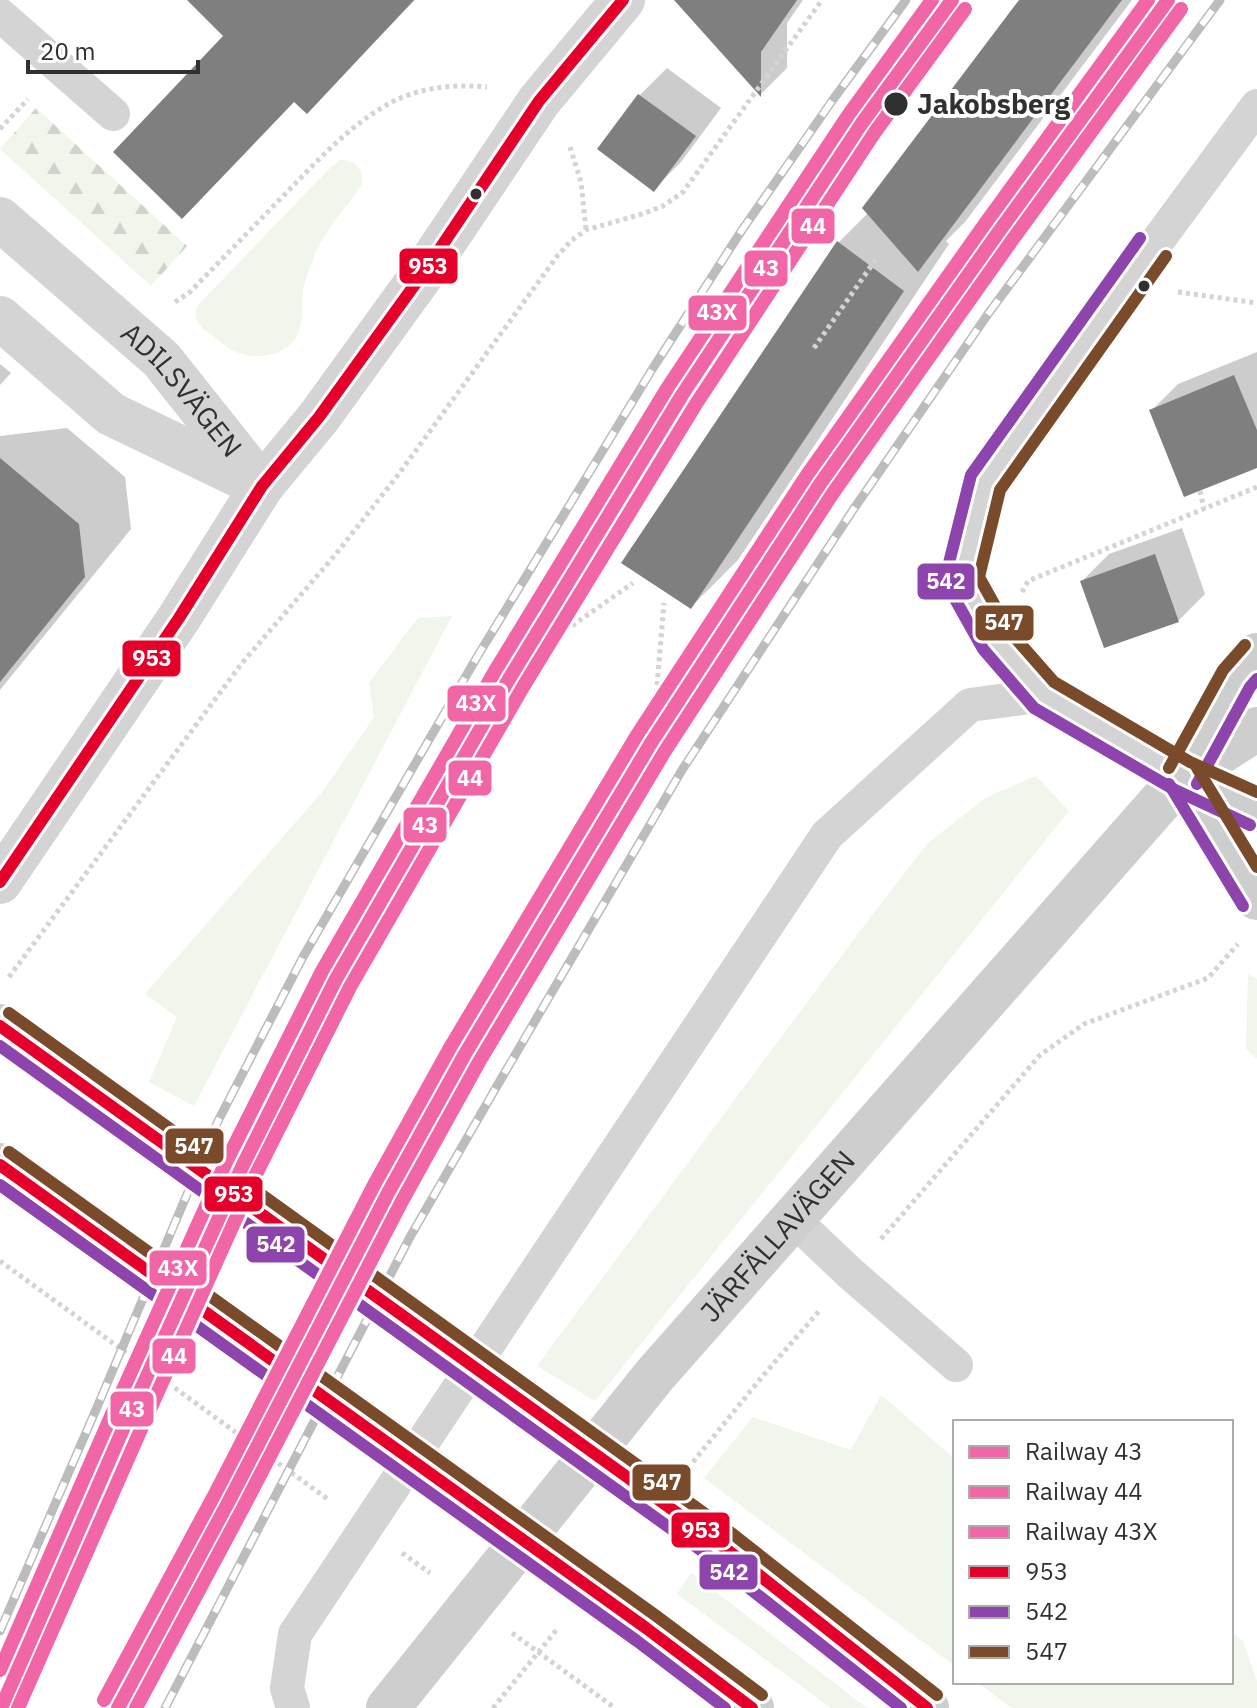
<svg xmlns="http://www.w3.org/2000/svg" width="1257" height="1708" viewBox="0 0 1257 1708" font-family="'IBM Plex Sans',sans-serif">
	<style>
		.green { fill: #f0f6ec }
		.forest { fill: url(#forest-firs) }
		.shadow { fill: #0003 }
		.building { fill: #7f7f7f }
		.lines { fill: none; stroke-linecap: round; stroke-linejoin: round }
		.path { stroke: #d4d4d4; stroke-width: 5; stroke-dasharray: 4 4; stroke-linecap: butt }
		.lane { stroke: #d4d4d4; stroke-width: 34 }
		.street { stroke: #d4d4d4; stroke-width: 44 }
		.secondary { stroke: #cecece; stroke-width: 44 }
		.rail-casing { stroke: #bcbcbc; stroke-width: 9 }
		.rail { stroke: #fff; stroke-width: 6; stroke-dasharray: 18; stroke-linecap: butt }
		.bus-1-casing { stroke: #fff; stroke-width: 18 }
		.bus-2-casing { stroke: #fff; stroke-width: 18 }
		.bus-3-casing { stroke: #fff; stroke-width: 18 }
		.bus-1 { stroke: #e4002b; stroke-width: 12 }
		.bus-2 { stroke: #8e44ad; stroke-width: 12 }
		.bus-3 { stroke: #7a4b2a; stroke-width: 12 }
		.rail-1-casing { stroke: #fff; stroke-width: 20 }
		.rail-2-casing { stroke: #fff; stroke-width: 20 }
		.rail-3-casing { stroke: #fff; stroke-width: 20 }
		.rail-1 { stroke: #f166a7; stroke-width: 14 }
		.rail-2 { stroke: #f166a7; stroke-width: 14 }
		.rail-3 { stroke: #f166a7; stroke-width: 14 }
		.stop-dot { fill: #303030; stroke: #fff; stroke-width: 3 }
		.labels { text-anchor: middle; stroke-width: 8; stroke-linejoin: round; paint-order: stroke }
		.stop-label { font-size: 28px; font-weight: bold; fill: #303030; stroke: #fff; text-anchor: start }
		.street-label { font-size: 28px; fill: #303030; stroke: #fff }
		.line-badge { stroke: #fff; stroke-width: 3 }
		.badge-label { font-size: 22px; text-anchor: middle; font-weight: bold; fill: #fff }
	</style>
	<defs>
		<pattern id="forest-firs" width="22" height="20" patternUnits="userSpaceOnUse" patternTransform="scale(2)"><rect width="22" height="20" fill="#f0f6ec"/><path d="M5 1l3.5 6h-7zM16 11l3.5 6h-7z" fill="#ced3cb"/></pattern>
	</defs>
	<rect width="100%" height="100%" fill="#fff"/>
	<g class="green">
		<path d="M340 160C355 160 364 169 362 184 345 210 322 232 312 262 309 269 306 278 304 285 301 302 305 326 294 340 281 358 250 360 232 350 225 346 218 340 212 335 205 331 197 325 196 317 195 312 196 310 198 305L330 168Z"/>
		<polygon points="452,616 194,1106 149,1082 177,1017 145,994 323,791 374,717 369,683 418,618"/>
		<polygon points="1036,776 1069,811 595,1401 537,1366 869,919 927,844 985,798"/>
		<polygon points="1248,974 1257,979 1257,1059 1246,1049"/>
		<polygon points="881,1395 955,1459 955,1666 704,1478 753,1417 851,1450"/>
		<polygon points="691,1573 867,1708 831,1708 677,1594"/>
		<polygon points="1231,1632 1243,1641 1257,1681 1257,1708 1011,1708 977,1682 1231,1682"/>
	</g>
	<polygon class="forest" points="36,108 187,246 151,286 0,149"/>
	<g class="shadow">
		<polygon points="190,0 415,0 307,112"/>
		<polygon points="707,0 803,0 787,23 787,68 761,94 692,17"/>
		<polygon points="1022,0 1132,0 965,222 946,241 949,244 738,560 691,607 838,243 868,213"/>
		<polygon points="667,68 721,108 681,162 654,189 600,148 640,95"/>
		<polygon points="1257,352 1257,466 1151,411 1178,384"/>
		<polygon points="0,364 11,373 0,385"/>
		<polygon points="67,428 125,477 131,529 0,690 0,436"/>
		<polygon points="1182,528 1205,594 1178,621 1082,581 1109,554"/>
	</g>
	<g class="building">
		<polygon points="187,0 414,0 307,114 294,102 182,219 113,152 223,36"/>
		<polygon points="674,0 797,0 761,52 761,97"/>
		<polygon points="1019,0 1122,0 918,272 862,208"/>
		<polygon points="638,94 696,136 654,192 597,149"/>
		<polygon points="837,241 904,291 691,609 621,563"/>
		<polygon points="1234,375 1257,430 1257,468 1184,497 1149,410"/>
		<polygon points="0,458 79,524 85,577 0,682"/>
		<polygon points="1155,554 1179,622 1104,648 1080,581"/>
	</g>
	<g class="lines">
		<g class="path">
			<polyline points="0,129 28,99"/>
			<polyline points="570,147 581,182 586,230"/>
			<polyline points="1178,292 1257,303"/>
			<path d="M175 302 190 292C223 258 256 224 289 190 320 158 352 123 392 102 421 87 455 84 487 87"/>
			<polyline points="814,348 876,259"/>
			<polyline points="1200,491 1204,509"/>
			<polyline points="1022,592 1028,581 1257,487"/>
			<polyline points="546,644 633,583"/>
			<polyline points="655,709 664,603"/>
			<polyline points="9,977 242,663 336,554 398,475 558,255 572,240 586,230 642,214 663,206 683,192 822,0"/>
			<polyline points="881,1239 1040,1055 1084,1024 1208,978 1238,944"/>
			<polyline points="0,1261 329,1500"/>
			<polyline points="693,1462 761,1378 820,1310"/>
			<polyline points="402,1553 430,1573"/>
			<polyline points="512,1633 615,1708"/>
			<polyline points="493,1708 558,1628"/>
		</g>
		<g class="lane">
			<polyline points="0,15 113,114"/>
			<polyline points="1183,776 1044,695 996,640 962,579 985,483 1153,247 1257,106"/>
			<polyline points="792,1218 851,1274 956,1365"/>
			<polyline points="293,1708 287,1688 295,1634 827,835 970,705 1044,695"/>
		</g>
		<g class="street">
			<path id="s1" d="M0 219 161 359 262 486"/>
			<polyline points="0,318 111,414 254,483"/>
			<polyline points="0,882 179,618 262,486 319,417 429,265 539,101 623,0"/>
		</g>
		<g class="secondary">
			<polyline points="1188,773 1257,729"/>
			<polyline points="1183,776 1257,898"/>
			<polyline points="1183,776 1257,810"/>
			<polyline points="0,1026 716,1541 927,1708"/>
			<polyline points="0,1165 646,1628 752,1708"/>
			<path id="s2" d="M388 1708 654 1376 1183 776 1237 678 1257 655"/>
		</g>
		<g class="rail-casing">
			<g id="rail">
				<polyline points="0,1631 98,1405 218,1121 303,957 477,657 653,368 742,230 832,101 906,0"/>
				<polyline points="165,1708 410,1237 501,1079 682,770 853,510 988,314 1220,0"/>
			</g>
		</g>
		<use href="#rail" class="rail"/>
		<g class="bus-1-casing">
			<g id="bus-1">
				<polyline points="0,882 179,618 262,486 319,417 429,265 539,101 623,0"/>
				<polyline points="0,1026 716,1541 927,1708"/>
				<polyline points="0,1165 646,1628 752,1708"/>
			</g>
		</g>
		<g class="bus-2-casing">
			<g id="bus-2">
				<polyline points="1140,238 971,475 946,575 946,583 983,649 1034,708 1175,790 1250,825"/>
				<polyline points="1169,784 1243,906"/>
				<polyline points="1197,784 1250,687 1257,679"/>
				<polyline points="0,1046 706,1554 901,1708"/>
				<polyline points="0,1185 637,1641 725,1708"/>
			</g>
		</g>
		<g class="bus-3-casing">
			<g id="bus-3">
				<polyline points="1166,256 1000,490 979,577 1009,631 1054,682 1190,762 1257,792"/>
				<polyline points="1169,768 1223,670 1245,645"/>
				<polyline points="1197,768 1257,867"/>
				<polyline points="9,1013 725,1528 937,1695"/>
				<polyline points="9,1152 655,1615 762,1695"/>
			</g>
		</g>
		<use href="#bus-1" class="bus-1"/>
		<use href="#bus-2" class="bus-2"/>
		<use href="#bus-3" class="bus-3"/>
		<g class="rail-1-casing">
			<g id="rail-1">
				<polyline points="1,1708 127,1420 242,1167 336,979 509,679 682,395 862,123 952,0"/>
				<polyline points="118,1708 230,1499 388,1193 465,1054 651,743 820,484 1000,230 1168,0"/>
			</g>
		</g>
		<g class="rail-2-casing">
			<g id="rail-2">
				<polyline points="18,1708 142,1427 256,1174 350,987 523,687 696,404 875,132 965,9"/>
				<polyline points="136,1708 244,1506 402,1201 479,1062 665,751 833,493 1013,239 1181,9"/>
			</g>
		</g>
		<g class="rail-3-casing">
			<g id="rail-3">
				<polyline points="0,1670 112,1414 227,1160 322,971 495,671 668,387 849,114 932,0"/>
				<polyline points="104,1700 216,1492 374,1185 451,1046 637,735 807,475 987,221 1148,0"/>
			</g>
		</g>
		<use href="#rail-1" class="rail-1"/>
		<use href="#rail-2" class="rail-2"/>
		<use href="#rail-3" class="rail-3"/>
	</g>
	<g class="stop-dot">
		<circle cx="896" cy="104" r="13"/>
		<circle cx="476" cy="194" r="7"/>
		<circle cx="1144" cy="286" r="7"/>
	</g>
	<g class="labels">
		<g class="stop-label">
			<text x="917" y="114">Jakobsberg</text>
		</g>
		<g class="street-label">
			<text dy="10" stroke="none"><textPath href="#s1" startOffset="250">ADILSVÄGEN</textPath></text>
			<text dy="10" stroke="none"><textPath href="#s2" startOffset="612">JÄRFÄLLAVÄGEN</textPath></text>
		</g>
	</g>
	<g class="line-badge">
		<rect x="790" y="207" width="46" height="38" rx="8" fill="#f166a7"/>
		<rect x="398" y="247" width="61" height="38" rx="8" fill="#e4002b"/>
		<rect x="743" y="249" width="46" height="39" rx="8" fill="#f166a7"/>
		<rect x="687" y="294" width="61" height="38" rx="8" fill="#f166a7"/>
		<rect x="916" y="562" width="60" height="39" rx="8" fill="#8e44ad"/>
		<rect x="974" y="604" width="61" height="38" rx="8" fill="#7a4b2a"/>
		<rect x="121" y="639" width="61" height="39" rx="8" fill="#e4002b"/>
		<rect x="446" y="684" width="61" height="39" rx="8" fill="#f166a7"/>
		<rect x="447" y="759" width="46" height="38" rx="8" fill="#f166a7"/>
		<rect x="402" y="806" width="46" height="38" rx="8" fill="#f166a7"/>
		<rect x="164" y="1127" width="61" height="38" rx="8" fill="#7a4b2a"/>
		<rect x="203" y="1175" width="61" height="38" rx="8" fill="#e4002b"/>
		<rect x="245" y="1225" width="61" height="39" rx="8" fill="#8e44ad"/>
		<rect x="148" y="1249" width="60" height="38" rx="8" fill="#f166a7"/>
		<rect x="151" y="1337" width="46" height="38" rx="8" fill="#f166a7"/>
		<rect x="109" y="1390" width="46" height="38" rx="8" fill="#f166a7"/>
		<rect x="631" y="1463" width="61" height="39" rx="8" fill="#7a4b2a"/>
		<rect x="670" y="1511" width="61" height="38" rx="8" fill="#e4002b"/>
		<rect x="698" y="1553" width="61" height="38" rx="8" fill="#8e44ad"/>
	</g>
	<g class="badge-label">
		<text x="813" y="234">44</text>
		<text x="428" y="274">953</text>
		<text x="766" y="276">43</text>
		<text x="717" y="320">43X</text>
		<text x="946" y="589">542</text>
		<text x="1004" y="630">547</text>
		<text x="152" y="666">953</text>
		<text x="476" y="711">43X</text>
		<text x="470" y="786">44</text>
		<text x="425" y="833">43</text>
		<text x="194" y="1154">547</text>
		<text x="234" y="1202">953</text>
		<text x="276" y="1252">542</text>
		<text x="178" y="1276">43X</text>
		<text x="174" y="1364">44</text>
		<text x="132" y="1417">43</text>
		<text x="662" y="1490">547</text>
		<text x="701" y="1538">953</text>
		<text x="729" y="1580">542</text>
	</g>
	<rect x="953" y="1420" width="280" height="264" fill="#ffffff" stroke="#acacac" stroke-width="2"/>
	<rect x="969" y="1446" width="40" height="12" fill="#f166a7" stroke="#acacac" stroke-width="2"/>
	<text x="1025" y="1460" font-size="24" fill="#303030">Railway 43</text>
	<rect x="969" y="1486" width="40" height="12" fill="#f166a7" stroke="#acacac" stroke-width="2"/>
	<text x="1025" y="1500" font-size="24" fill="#303030">Railway 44</text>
	<rect x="969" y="1526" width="40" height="12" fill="#f166a7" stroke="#acacac" stroke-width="2"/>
	<text x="1025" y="1540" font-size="24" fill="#303030">Railway 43X</text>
	<rect x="969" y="1566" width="40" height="12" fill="#e4002b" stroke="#acacac" stroke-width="2"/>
	<text x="1025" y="1580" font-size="24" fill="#303030">953</text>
	<rect x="969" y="1606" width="40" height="12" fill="#8e44ad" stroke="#acacac" stroke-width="2"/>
	<text x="1025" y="1620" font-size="24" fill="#303030">542</text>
	<rect x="969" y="1646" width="40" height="12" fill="#7a4b2a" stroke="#acacac" stroke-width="2"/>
	<text x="1025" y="1660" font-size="24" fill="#303030">547</text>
	<path d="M28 60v12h170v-12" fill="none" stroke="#303030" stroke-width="4"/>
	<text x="40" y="60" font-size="24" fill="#303030" stroke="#ffffff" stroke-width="6" paint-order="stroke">20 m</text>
</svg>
